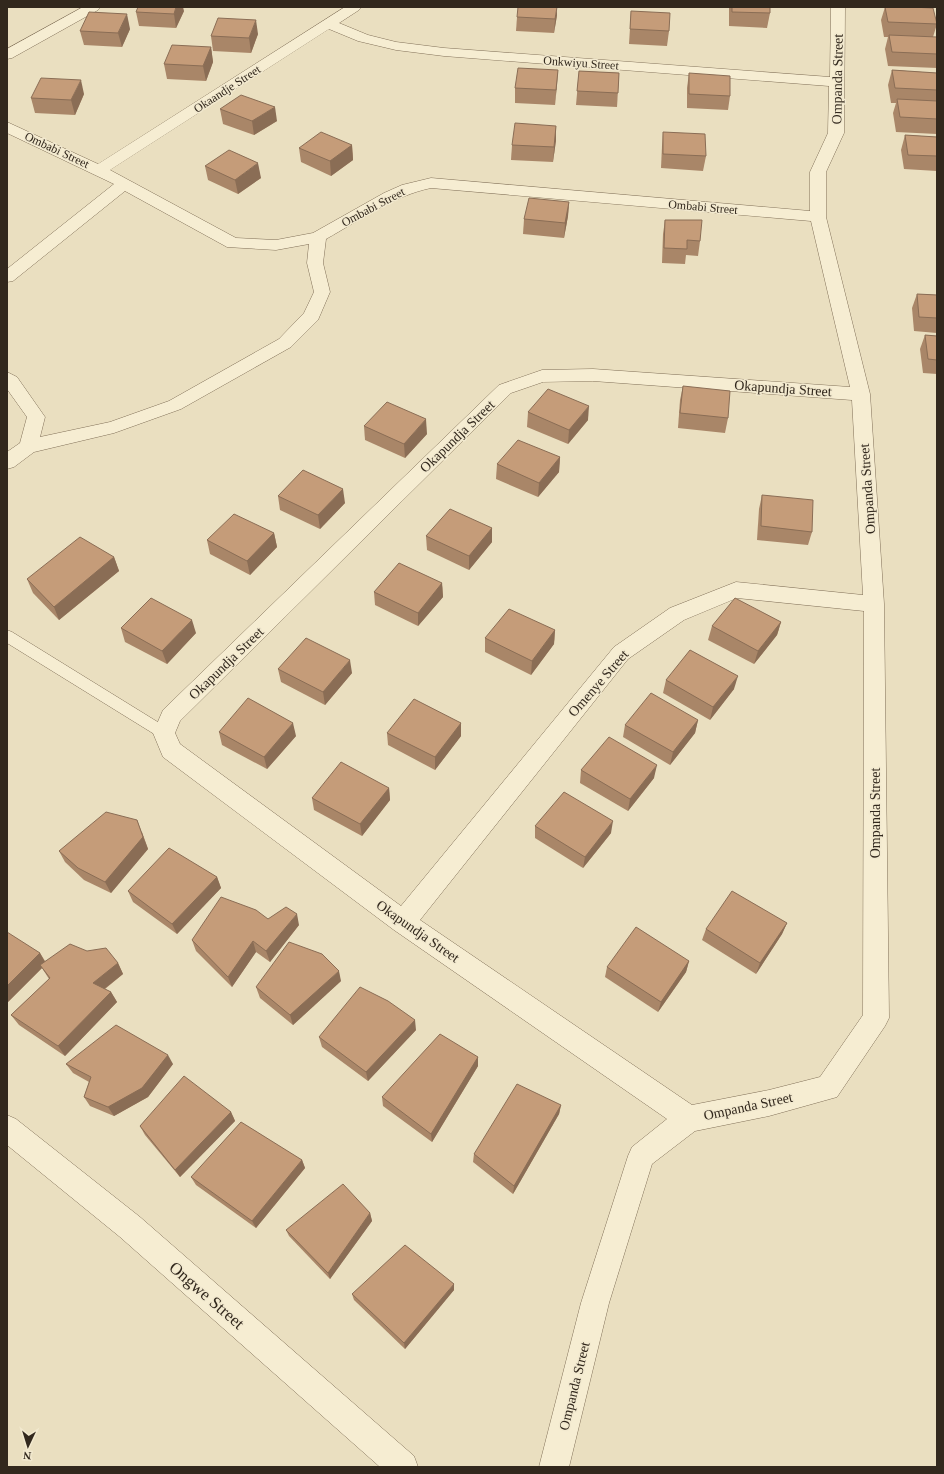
<svg xmlns="http://www.w3.org/2000/svg" width="944" height="1474" viewBox="0 0 944 1474" font-family="'Times New Roman',serif">
	<style>
		.lines { fill: none; stroke-linecap: round; stroke-linejoin: round }
		.lane-casing { stroke: #827159; stroke-width: 1 }
		.street-casing { stroke: #827159; stroke-width: 1 }
		.lane { fill: #f6edd2; fill-rule: evenodd }
		.street { fill: #f6edd2; fill-rule: evenodd }
		.wall { fill: #a98668 }
		.shaded-wall { fill: #8a6d55 }
		.building { fill: #c59c79; stroke: #8a6d55 }
		.labels { text-anchor: middle; stroke-width: 3; stroke-linejoin: round; paint-order: stroke }
		.far-street-label { font-size: 12px; fill: #32281d; stroke: #f2e9cf }
		.street-label { font-size: 14px; fill: #32281d; stroke: #f2e9cf }
		.near-street-label { font-size: 17px; fill: #32281d; stroke: #f2e9cf }
	</style>
	<rect width="100%" height="100%" fill="#eadfc0"/>
	<g class="lines">
		<g class="lane-casing">
			<polygon id="lane" points="7,630 12,632 169,729 171,733 169,737 164,739 159,737 7,643"/>
		</g>
		<g class="street-casing">
			<g id="street">
				<polygon points="83,7 100,7 98,10 12,58 7,59 7,49"/>
				<path d="M345 7H361L359 10 339 23 368 35 396 42 444 48 830 77 831 7H845L844 133 826 172V217L870 394 884 604 889 1018 885 1026 837 1097 769 1116 695 1131 652 1164 609 1303 569 1467H539L581 1303 628 1156 632 1147 667 1119 394 930 163 757 153 733 163 710 499 385 542 370 593 369 850 387 811 221 431 188C393 196 360 220 326 239L323 263 330 292 318 320 291 347 181 409 114 433 34 452 14 467 7 469V452L20 443 27 417 7 389V372L17 377 45 417 40 437 110 422 169 401 279 339 304 313 314 292 307 263 309 244 276 250 227 247 125 191 13 281 7 282V269L114 184 7 133V122L98 164ZM329 29 358 41 396 50 444 56 829 86 828 133 810 172V211L431 178 402 185 384 193 313 233 276 240 236 238 110 170ZM593 381 852 400 863 595 736 582 670 608 614 647 401 906 180 744 175 733 180 721 511 393 543 382ZM737 598 864 611 863 1015 820 1077 769 1090 692 1105 420 920 628 659 684 620Z"/>
				<polygon points="7,1115 16,1119 140,1217 414,1456 418,1467 380,1467 120,1237 7,1145"/>
			</g>
		</g>
		<use href="#lane" class="lane"/>
		<use href="#street" class="street"/>
	</g>
	<g class="wall">
		<polygon points="729,7 770,7 770,13 767,28 729,26"/>
		<polygon points="885,7 923,7 923,8 937,24 933,37 937,37 937,68 888,66 885,49 888,37 884,37 881,20"/>
		<polygon points="184,11 176,28 139,26 136,12"/>
		<polygon points="631,11 669,31 667,46 629,44"/>
		<polygon points="557,15 554,33 516,31 517,17"/>
		<polygon points="130,29 122,47 84,45 80,31"/>
		<polygon points="258,34 251,53 213,51 211,36"/>
		<polygon points="211,47 213,62 206,81 167,79 164,64"/>
		<polygon points="558,70 555,105 515,103 515,88"/>
		<polygon points="892,70 937,73 937,134 896,132 893,113 896,103 891,103 888,85"/>
		<polygon points="579,71 619,73 617,107 576,105"/>
		<polygon points="689,73 730,96 728,110 687,108 687,88"/>
		<polygon points="84,94 75,115 35,113 31,98"/>
		<polygon points="220,109 277,121 254,135 223,124"/>
		<polygon points="556,126 556,140 553,162 511,160 512,145"/>
		<polygon points="663,132 706,156 703,171 661,168 662,146"/>
		<polygon points="905,135 937,137 937,171 904,169 901,150"/>
		<polygon points="352,145 353,160 331,176 301,162 299,148"/>
		<polygon points="205,166 261,178 238,194 208,180"/>
		<polygon points="569,202 568,216 564,238 523,234 524,219"/>
		<polygon points="665,220 700,241 698,256 686,255 685,264 662,263 663,234"/>
		<polygon points="917,294 937,295 937,333 914,331 912,308"/>
		<polygon points="925,335 937,336 937,374 923,373 920,349"/>
		<polygon points="683,386 728,418 725,433 678,428 680,400"/>
		<polygon points="528,412 588,420 568,444 527,427"/>
		<polygon points="364,426 427,434 405,458 365,440"/>
		<polygon points="560,457 559,472 538,497 496,479 497,464"/>
		<polygon points="762,495 812,532 808,545 757,540 759,509"/>
		<polygon points="278,496 345,503 320,529 280,510"/>
		<polygon points="492,528 492,542 469,570 427,550 426,536"/>
		<polygon points="274,533 277,547 250,575 210,554 207,540"/>
		<polygon points="114,557 119,571 59,620 33,593 27,579"/>
		<polygon points="442,583 443,597 418,626 375,605 374,592"/>
		<polygon points="781,622 777,635 754,664 708,640 712,626"/>
		<polygon points="121,628 196,633 167,664 125,642"/>
		<polygon points="555,630 554,644 531,675 485,652 485,638"/>
		<polygon points="278,669 352,673 325,705 281,682"/>
		<polygon points="666,680 734,689 710,720 663,693"/>
		<polygon points="698,720 695,733 670,765 623,737 625,725"/>
		<polygon points="461,723 461,736 435,770 388,745 387,733"/>
		<polygon points="219,732 296,736 267,769 222,745"/>
		<polygon points="581,770 654,778 628,811 580,783"/>
		<polygon points="389,788 390,800 362,836 314,810 312,798"/>
		<polygon points="535,826 611,833 583,868 535,838"/>
		<polygon points="142,832 148,849 111,893 84,880 65,862 59,851"/>
		<polygon points="217,877 221,888 177,934 133,902 128,891"/>
		<polygon points="268,919 299,925 270,962 256,952 232,987 196,951 192,940"/>
		<polygon points="787,923 782,934 756,974 702,940 706,929"/>
		<polygon points="87,951 118,963 123,974 105,989 111,992 117,1002 65,1056 19,1025 11,1015 49,979 42,968 7,1003 40,953 45,961"/>
		<polygon points="689,961 686,972 658,1012 605,977 607,967"/>
		<polygon points="341,981 293,1025 260,998 256,987"/>
		<polygon points="416,1030 368,1081 322,1047 319,1037"/>
		<polygon points="478,1057 478,1066 432,1142 383,1106 382,1097"/>
		<polygon points="66,1064 173,1064 148,1097 114,1116 90,1106 84,1097 89,1082 73,1073"/>
		<polygon points="561,1105 559,1114 513,1194 473,1162 474,1154"/>
		<polygon points="231,1112 235,1121 180,1177 145,1135 140,1126"/>
		<polygon points="302,1160 305,1168 256,1228 196,1185 191,1177"/>
		<polygon points="370,1213 372,1221 330,1279 289,1236 286,1230"/>
		<polygon points="454,1290 405,1349 354,1300 352,1294"/>
	</g>
	<g class="shaded-wall">
		<polygon points="176,7 183,7 184,11 176,28 174,14"/>
		<polygon points="557,7 557,15 554,33 555,19"/>
		<polygon points="127,14 130,29 122,47 118,33"/>
		<polygon points="256,20 258,34 251,53 249,38"/>
		<polygon points="211,47 213,62 206,81 203,66"/>
		<polygon points="558,70 557,85 555,105 556,90"/>
		<polygon points="81,80 84,94 75,115 71,100"/>
		<polygon points="275,107 277,121 254,135 252,121"/>
		<polygon points="556,126 556,140 553,162 554,147"/>
		<polygon points="352,145 353,160 331,176 330,161"/>
		<polygon points="258,163 261,178 238,194 235,180"/>
		<polygon points="569,202 568,216 564,238 565,223"/>
		<polygon points="589,406 588,420 568,444 569,430"/>
		<polygon points="426,419 427,434 405,458 404,444"/>
		<polygon points="560,457 559,472 538,497 539,483"/>
		<polygon points="343,489 345,503 320,529 318,515"/>
		<polygon points="492,528 492,542 469,570 469,556"/>
		<polygon points="274,533 277,547 250,575 247,561"/>
		<polygon points="114,557 119,571 59,620 54,607"/>
		<polygon points="442,583 443,597 418,626 418,613"/>
		<polygon points="192,620 196,633 167,664 162,651"/>
		<polygon points="781,622 777,635 754,664 758,651"/>
		<polygon points="555,630 554,644 531,675 532,661"/>
		<polygon points="350,660 352,673 325,705 323,692"/>
		<polygon points="738,676 734,689 710,720 713,707"/>
		<polygon points="698,720 695,733 670,765 673,752"/>
		<polygon points="293,723 296,736 267,769 264,757"/>
		<polygon points="461,723 461,736 435,770 435,757"/>
		<polygon points="657,765 654,778 628,811 630,799"/>
		<polygon points="389,788 390,800 362,836 360,824"/>
		<polygon points="137,820 148,849 111,893 105,882"/>
		<polygon points="613,821 611,833 583,868 585,857"/>
		<polygon points="217,877 221,888 177,934 172,924"/>
		<polygon points="297,914 299,925 270,962 266,951"/>
		<polygon points="787,923 782,934 756,974 760,963"/>
		<polygon points="253,941 256,952 232,987 228,977"/>
		<polygon points="40,953 46,964 7,1003 7,986"/>
		<polygon points="689,961 686,972 658,1012 661,1002"/>
		<polygon points="118,963 123,974 99,993 93,983"/>
		<polygon points="339,971 341,981 293,1025 290,1015"/>
		<polygon points="111,992 117,1002 65,1056 58,1046"/>
		<polygon points="415,1020 416,1030 368,1081 366,1072"/>
		<polygon points="168,1055 173,1064 148,1097 114,1116 108,1107"/>
		<polygon points="478,1057 478,1066 432,1142 431,1134"/>
		<polygon points="561,1105 559,1114 513,1194 514,1186"/>
		<polygon points="231,1112 235,1121 180,1177 175,1170"/>
		<polygon points="302,1160 305,1168 256,1228 252,1221"/>
		<polygon points="370,1213 372,1221 330,1279 328,1273"/>
		<polygon points="454,1284 454,1290 405,1349 404,1343"/>
	</g>
	<g class="building">
		<polygon points="138,7 176,7 174,14 136,12"/>
		<polygon points="518,7 557,7 555,19 517,17"/>
		<polygon points="732,7 770,7 770,13 732,12"/>
		<polygon points="885,7 910,7 933,8 937,24 888,22"/>
		<polygon points="631,11 670,13 669,31 630,29"/>
		<polygon points="89,12 127,14 118,33 80,31"/>
		<polygon points="218,18 256,20 249,38 211,36"/>
		<polygon points="889,35 937,37 937,54 892,52"/>
		<polygon points="172,45 211,47 203,66 164,64"/>
		<polygon points="518,68 558,70 556,90 515,88"/>
		<polygon points="892,70 937,73 937,90 895,88"/>
		<polygon points="579,71 619,73 618,93 577,91"/>
		<polygon points="689,73 730,76 730,96 689,94"/>
		<polygon points="41,78 81,80 71,100 31,98"/>
		<polygon points="241,95 275,107 252,121 220,109"/>
		<polygon points="897,99 937,101 937,119 900,117"/>
		<polygon points="515,123 556,126 554,147 512,145"/>
		<polygon points="321,132 352,145 330,161 299,148"/>
		<polygon points="663,132 705,134 706,156 663,154"/>
		<polygon points="905,135 937,137 937,156 908,155"/>
		<polygon points="229,150 258,163 235,180 205,166"/>
		<polygon points="529,198 569,202 565,223 524,219"/>
		<polygon points="665,220 702,220 700,241 687,240 687,249 664,248"/>
		<polygon points="917,294 937,295 937,318 919,317"/>
		<polygon points="925,335 937,336 937,360 928,359"/>
		<polygon points="683,386 730,391 728,418 680,413"/>
		<polygon points="548,389 589,406 569,430 528,412"/>
		<polygon points="387,402 426,419 404,444 364,426"/>
		<polygon points="518,440 560,457 539,483 497,464"/>
		<polygon points="303,470 343,489 318,515 278,496"/>
		<polygon points="762,495 813,500 812,532 761,526"/>
		<polygon points="450,509 492,528 469,556 426,536"/>
		<polygon points="234,514 274,533 247,561 207,540"/>
		<polygon points="80,537 114,557 54,607 27,579"/>
		<polygon points="399,563 442,583 418,613 374,592"/>
		<polygon points="151,598 192,620 162,651 121,628"/>
		<polygon points="735,598 781,622 758,651 712,626"/>
		<polygon points="509,609 555,630 532,661 485,638"/>
		<polygon points="306,638 350,660 323,692 278,669"/>
		<polygon points="690,650 738,676 713,707 666,680"/>
		<polygon points="651,693 698,720 673,752 625,725"/>
		<polygon points="248,698 293,723 264,757 219,732"/>
		<polygon points="414,699 461,723 435,757 387,733"/>
		<polygon points="609,737 657,765 630,799 581,770"/>
		<polygon points="341,762 389,788 360,824 312,798"/>
		<polygon points="564,792 613,821 585,857 535,826"/>
		<polygon points="106,812 137,820 143,837 105,882 78,868 59,851"/>
		<polygon points="169,848 217,877 172,924 128,891"/>
		<polygon points="732,891 787,923 760,963 706,929"/>
		<polygon points="221,897 256,910 268,919 286,907 297,914 266,951 253,941 228,977 192,940"/>
		<polygon points="636,927 689,961 661,1002 607,967"/>
		<polygon points="7,932 40,953 7,986"/>
		<polygon points="289,942 322,954 339,971 290,1015 256,987"/>
		<polygon points="70,944 87,951 106,948 118,963 93,983 111,992 58,1046 11,1015 50,978 40,965"/>
		<polygon points="360,987 388,1001 415,1020 366,1072 319,1037"/>
		<polygon points="116,1025 168,1055 142,1088 108,1107 84,1097 91,1077 66,1064"/>
		<polygon points="440,1034 478,1057 431,1134 382,1097"/>
		<polygon points="184,1076 231,1112 175,1170 140,1126"/>
		<polygon points="517,1084 561,1105 514,1186 474,1154"/>
		<polygon points="241,1122 302,1160 252,1221 191,1177"/>
		<polygon points="343,1184 370,1213 328,1273 286,1230"/>
		<polygon points="405,1245 454,1284 404,1343 352,1294"/>
	</g>
	<g class="labels">
		<g class="far-street-label">
			<text transform="translate(581 63) rotate(4)" y="4">Onkwiyu Street</text>
			<text transform="translate(227 89) rotate(-33)" y="4">Okaandje Street</text>
			<text transform="translate(57 150) rotate(25)" y="4">Ombabi Street</text>
			<text transform="translate(373 207) rotate(-28)" y="4">Ombabi Street</text>
			<text transform="translate(703 207) rotate(5)" y="4">Ombabi Street</text>
		</g>
		<g class="street-label">
			<text transform="translate(837 79) rotate(-89)" y="5">Ompanda Street</text>
			<text transform="translate(783 388) rotate(4)" y="5">Okapundja Street</text>
			<text transform="translate(457 436) rotate(-44)" y="5">Okapundja Street</text>
			<text transform="translate(867 489) rotate(-94)" y="5">Ompanda Street</text>
			<text transform="translate(226 663) rotate(-44)" y="5">Okapundja Street</text>
			<text transform="translate(598 683) rotate(-49)" y="5">Omenye Street</text>
			<text transform="translate(875 813) rotate(-90)" y="5">Ompanda Street</text>
			<text transform="translate(418 931) rotate(35)" y="5">Okapundja Street</text>
			<text transform="translate(748 1106) rotate(-12)" y="5">Ompanda Street</text>
			<text transform="translate(574 1386) rotate(-76)" y="5">Ompanda Street</text>
		</g>
		<g class="near-street-label">
			<text transform="translate(207 1295) rotate(41)" y="6">Ongwe Street</text>
		</g>
	</g>
	<rect width="944" height="1474" fill="none" stroke="#32281d" stroke-width="16"/>
	<g transform="translate(28 1446) rotate(184)" stroke="#f2e9cf" stroke-width="3" paint-order="stroke">
	<path d="M0-3L7 15L0 10L-7 15Z" fill="#32281d"/>
	<text y="-6" font-size="11" font-weight="bold" text-anchor="middle" fill="#32281d">N</text>
	</g>
</svg>
